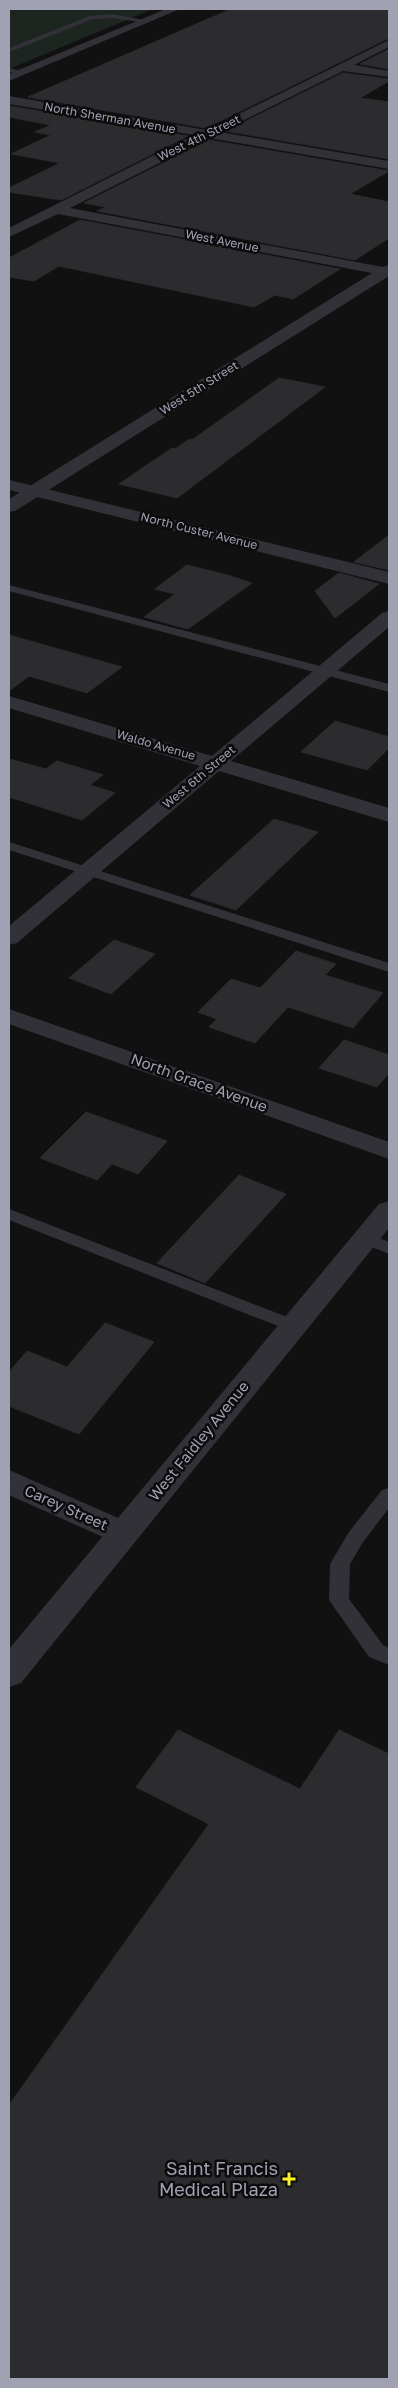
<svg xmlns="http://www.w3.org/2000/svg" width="398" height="2388" viewBox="0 0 398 2388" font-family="'Golos Text',sans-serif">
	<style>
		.green { fill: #1d2520 }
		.building { fill: #2c2c2f; stroke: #2c2a2f }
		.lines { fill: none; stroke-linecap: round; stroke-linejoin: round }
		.path { stroke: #38373f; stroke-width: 1; stroke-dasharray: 1 2; stroke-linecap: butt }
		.service { fill: #323138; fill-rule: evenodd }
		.minor { fill: #323138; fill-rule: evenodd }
		.tertiary { fill: #323138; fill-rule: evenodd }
		.poi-dot { fill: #fff71c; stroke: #0c0c0d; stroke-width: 2 }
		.labels { text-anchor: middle; stroke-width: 5; stroke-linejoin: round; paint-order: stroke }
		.far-street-label { font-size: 12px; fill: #a1a1b4; stroke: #0c0c0d }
		.street-label { font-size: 15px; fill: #a1a1b4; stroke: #0c0c0d }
		.near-poi-label { font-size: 18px; fill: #a1a1b4; stroke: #0c0c0d; text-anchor: end }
	</style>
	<rect width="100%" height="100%" fill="#111112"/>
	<polygon class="green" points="9,9 153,9 9,69"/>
	<g class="building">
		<polygon points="231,9 389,9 389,38 206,128 28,97"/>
		<polygon points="389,49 389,69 360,64"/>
		<polygon points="343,73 389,79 389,81 360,98 389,102 389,159 226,131"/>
		<polygon points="9,106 188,136 61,200 9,192 9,188 60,163 11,154 51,135 35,132 51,125 9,117"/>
		<polygon points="209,140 389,171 350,194 389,202 389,238 355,260 97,211 106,207 84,203"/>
		<polygon points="80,220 340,269 293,299 275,295 254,307 59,266 34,281 9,277 9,258"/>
		<polygon points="279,378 325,387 177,498 119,484 172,448 175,449 189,439 192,440"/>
		<polygon points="389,535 389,570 354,562"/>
		<polygon points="187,565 227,575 252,583 188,629 144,617 175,594 155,589"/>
		<polygon points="339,573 379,584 335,618 315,591"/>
		<polygon points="9,635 122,667 87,693 29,676 9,691"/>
		<polygon points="335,721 389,737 389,748 367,770 301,752"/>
		<polygon points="9,759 46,769 57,761 103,775 90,785 115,793 82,820 9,797"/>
		<polygon points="274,819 318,832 236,910 190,895"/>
		<polygon points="114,940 155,954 111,994 69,978"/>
		<polygon points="296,951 336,964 325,975 383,993 353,1028 288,1007 255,1043 209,1027 217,1019 198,1012 231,979 260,988"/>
		<polygon points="344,1040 389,1055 389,1073 377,1087 319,1068"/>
		<polygon points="86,1112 167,1141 138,1174 112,1164 97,1180 40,1158"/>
		<polygon points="239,1175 286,1194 205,1283 157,1263"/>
		<polygon points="105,1323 154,1342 79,1434 9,1406 9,1372 27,1351 67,1367"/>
		<polygon points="178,1730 300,1789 339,1730 389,1754 389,2379 9,2379 9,2105 209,1824 136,1787"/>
	</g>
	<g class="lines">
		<polyline class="path" points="27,9 34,15"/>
		<g class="service">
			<polygon points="112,14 149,21 146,23 112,18 93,19 9,52 9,48 90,16"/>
			<polygon points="9,68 25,72 22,74 9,72"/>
			<polygon points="9,585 389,684 389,692 9,591"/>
			<polygon points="9,842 389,963 389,972 9,850"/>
			<polygon points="9,1209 300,1322 303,1326 300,1330 294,1332 288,1330 9,1220"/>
			<polygon points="366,1233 389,1242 389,1254 360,1242 358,1238 360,1234"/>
			<polygon points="389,1488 389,1508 363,1542 350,1564 349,1599 383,1645 389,1648 389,1665 369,1657 329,1600 330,1564 349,1532 382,1490"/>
		</g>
		<g class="minor">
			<polygon points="389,40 389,47 354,65 389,71 389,77 343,71 220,132 389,161 389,169 209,138 70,208 383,267 389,265 389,276 15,511 9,512 9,499 372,273 58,214 9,237 9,228 194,135 9,104 9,96 206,130"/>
			<polygon points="389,611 389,627 231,761 389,808 389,822 219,771 17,943 9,945 9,926 200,766 9,708 9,696 212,756 382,613"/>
			<polygon points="9,1009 389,1142 389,1159 9,1024"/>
			<polygon points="9,1470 134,1525 139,1534 134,1543 123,1546 9,1495"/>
		</g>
		<g class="tertiary">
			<polygon points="166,9 180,9 9,81 9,74"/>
			<polygon points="9,480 389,572 389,584 9,490"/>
			<polygon points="389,1201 389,1228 21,1683 9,1687 9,1649 379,1204"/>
		</g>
	</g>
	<path class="poi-dot" d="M286.5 2171.5h5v5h5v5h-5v5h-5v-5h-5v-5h5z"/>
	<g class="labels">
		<g class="far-street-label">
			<text transform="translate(110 118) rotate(10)" y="4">North Sherman Avenue</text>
			<text transform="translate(199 138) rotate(-26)" y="4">West 4th Street</text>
			<text transform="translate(222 241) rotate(11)" y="4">West Avenue</text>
			<text transform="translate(199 388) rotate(-32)" y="4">West 5th Street</text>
			<text transform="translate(199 531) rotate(14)" y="4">North Custer Avenue</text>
			<text transform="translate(156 745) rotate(16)" y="4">Waldo Avenue</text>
			<text transform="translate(199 777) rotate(-40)" y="4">West 6th Street</text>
		</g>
		<g class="street-label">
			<text transform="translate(199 1083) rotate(20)" y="5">North Grace Avenue</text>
			<text transform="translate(199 1441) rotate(-51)" y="5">West Faidley Avenue</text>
			<text transform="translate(66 1508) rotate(24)" y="5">Carey Street</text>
		</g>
		<g class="near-poi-label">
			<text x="278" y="2175">Saint Francis<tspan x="278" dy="21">Medical Plaza</tspan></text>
		</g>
	</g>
	<rect width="398" height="2388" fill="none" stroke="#a1a1b4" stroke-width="20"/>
</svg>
